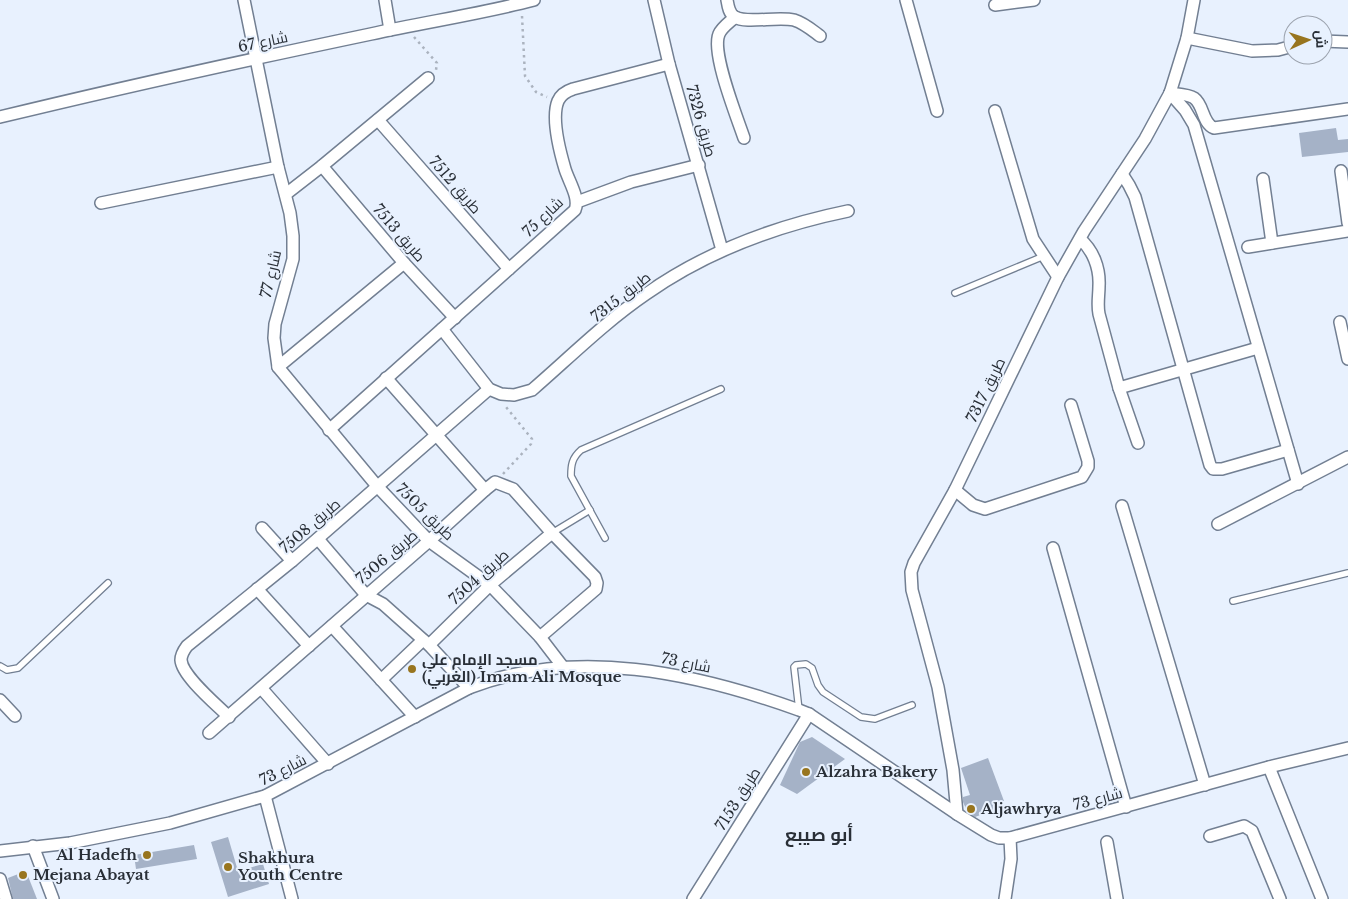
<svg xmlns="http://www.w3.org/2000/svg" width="1348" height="899" viewBox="0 0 1348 899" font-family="'Libre Baskerville',Cairo,serif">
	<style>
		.building { fill: #a5b2c7 }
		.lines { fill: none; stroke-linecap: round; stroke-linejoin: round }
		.service-casing { stroke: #727f92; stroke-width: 8 }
		.minor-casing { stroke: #727f92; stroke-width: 14 }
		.path { stroke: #abb3bf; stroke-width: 2.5; stroke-dasharray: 2.5 4; stroke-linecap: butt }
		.service { stroke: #fff; stroke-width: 5.5 }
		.minor { stroke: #fff; stroke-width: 11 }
		.poi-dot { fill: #98751f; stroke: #e8f1fe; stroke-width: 2 }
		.labels { text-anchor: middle; stroke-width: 4; stroke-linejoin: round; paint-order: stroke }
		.street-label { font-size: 15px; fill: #292f37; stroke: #e8f1fe }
		.poi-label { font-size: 15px; font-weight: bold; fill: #292f37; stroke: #e8f1fe; text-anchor: start }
		.quarter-label { font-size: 18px; font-weight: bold; fill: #292f37; stroke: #e8f1fe }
	</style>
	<rect width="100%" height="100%" fill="#e8f1fe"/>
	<g class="building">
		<polygon points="1336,128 1338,140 1348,139 1348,152 1302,157 1299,133"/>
		<polygon points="812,737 845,759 797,794 780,785 800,742"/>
		<polygon points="988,758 1004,801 995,804 997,809 975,817 967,811 963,802 963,797 970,795 961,768"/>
		<polygon points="228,837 238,871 263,864 269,884 228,897 211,842"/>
		<polygon points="194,845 197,859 136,869 134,855"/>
		<polygon points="26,871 37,899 13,899 8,878"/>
	</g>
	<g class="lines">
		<g class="service-casing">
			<g id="service">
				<polyline points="955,293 1044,256"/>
				<polyline points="552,533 590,510"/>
				<path d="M605 538 571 476C571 465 572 458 581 450L721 389"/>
				<polyline points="1233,601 1348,573"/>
				<polyline points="0,666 7,670 18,668 108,583"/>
				<polyline points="799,710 794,667 796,665 806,664 812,668 818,685 823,692 861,717 875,719 912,705"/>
			</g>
		</g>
		<g class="minor-casing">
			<g id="minor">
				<polyline points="244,0 278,167 290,213 293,236 293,259 275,324 274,338 278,367 377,486 429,541 490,585 540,637 563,667"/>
				<polyline points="385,0 390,30"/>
				<polyline points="654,0 669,64 722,250"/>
				<path d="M727 0C728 6 729 14 735 17 746 24 778 16 794 20 804 23 812 30 820 36"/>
				<polyline points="906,0 937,111"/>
				<polyline points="995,5 1034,0"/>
				<path d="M735 17C730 22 722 27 719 34 711 53 737 117 744 138"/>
				<polyline points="1187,38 1252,51 1278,50 1293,46"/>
				<polyline points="1323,41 1348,42"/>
				<polyline points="1170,93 1185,110 1194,125 1298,484"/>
				<path d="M1170 93C1177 94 1188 94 1194 98 1204 105 1202 123 1214 128L1348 109"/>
				<polyline points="995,111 1033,239 1058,277"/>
				<path d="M0 117C123 87 247 60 371 34 425 22 480 14 534 0"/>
				<polyline points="378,120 509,269"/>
				<polyline points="322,166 404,263 455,318"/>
				<polyline points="1341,171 1348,223"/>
				<polyline points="1122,174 1129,185 1135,197 1210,465 1213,469 1222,469 1288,450"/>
				<polyline points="1263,179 1272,243"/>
				<polyline points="286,194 322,166 428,78"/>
				<polyline points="577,202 631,182 699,165"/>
				<polyline points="101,203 278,167"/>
				<path d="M1080 239C1093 250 1100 268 1099 286 1099 296 1097 304 1099 314L1119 388 1138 443"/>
				<polyline points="1248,247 1348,231"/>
				<polyline points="1340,322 1348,359"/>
				<path d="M442 329 489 389 501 394 514 395 532 390C569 358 605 322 646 294 707 251 775 226 848 211"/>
				<polyline points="278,367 404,263"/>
				<polyline points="386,378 485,490 495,482 513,489 552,533 595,577 597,583 596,589 540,637"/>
				<polyline points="1119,388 1258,348"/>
				<path d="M329 430 575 210C580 198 569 182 565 169 560 152 551 118 558 101 561 94 567 91 573 89L669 64"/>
				<polyline points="955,490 973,505 985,509 1082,477 1088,467 1088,461 1071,405"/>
				<polyline points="1122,506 1205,785"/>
				<polyline points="1218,524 1348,457"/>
				<polyline points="262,528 292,561"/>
				<polyline points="318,539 366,595 383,604 429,645 469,688"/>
				<polyline points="1053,548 1126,807"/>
				<polyline points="257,589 309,646"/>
				<polyline points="332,626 415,717"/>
				<polyline points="429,645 490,585 552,533"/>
				<polyline points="381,680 423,640"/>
				<polyline points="262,689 328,764"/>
				<polyline points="0,700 15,716"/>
				<path d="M229 717C217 705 182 676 181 660 181 655 184 650 187 646L292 561 489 389"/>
				<polyline points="209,733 429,541 485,490"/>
				<polyline points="1269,767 1322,899"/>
				<polyline points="265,796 292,899"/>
				<polyline points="957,814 953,770 938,687 912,590 911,572 914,563 955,490 1058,277 1084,231 1145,139 1170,93 1187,38 1194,0"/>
				<polyline points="1210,836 1244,826 1252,831 1280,899"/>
				<polyline points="1107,842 1117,899"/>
				<polyline points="33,846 53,899"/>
				<path d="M0 851 70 843 170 823 265 796 469 688C575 646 696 673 799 710L809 714 957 814 991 835 999 838H1010L1269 767 1348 748"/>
				<polyline points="0,879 6,899"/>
				<polyline points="693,899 809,714"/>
				<polyline points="1005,899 1011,859 1010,838"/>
			</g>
		</g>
		<g class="path">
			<polyline points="522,16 525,76 536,92 547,97"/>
			<polyline points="414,37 437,63 436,70"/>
			<polyline points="503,474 531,444 532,439 506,407"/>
		</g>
		<use href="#service" class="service"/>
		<use href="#minor" class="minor"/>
	</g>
	<g class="poi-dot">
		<circle cx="412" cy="669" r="5"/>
		<circle cx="806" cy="772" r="5"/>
		<circle cx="971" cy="809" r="5"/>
		<circle cx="147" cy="855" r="5"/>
		<circle cx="228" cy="867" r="5"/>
		<circle cx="23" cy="875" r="5"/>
	</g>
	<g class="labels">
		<g class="street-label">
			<text transform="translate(263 42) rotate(-12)" y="5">شارع 67</text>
			<text transform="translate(701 121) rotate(74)" y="5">طريق 7326</text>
			<text transform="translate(455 185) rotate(49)" y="5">طريق 7512</text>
			<text transform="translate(543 217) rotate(-44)" y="5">شارع 75</text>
			<text transform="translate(399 233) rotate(49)" y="5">طريق 7513</text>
			<text transform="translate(271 274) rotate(-77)" y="5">شارع 77</text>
			<text transform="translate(621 297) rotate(-38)" y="5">طريق 7315</text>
			<text transform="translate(986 390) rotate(-64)" y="5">طريق 7317</text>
			<text transform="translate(425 512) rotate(44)" y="5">طريق 7505</text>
			<text transform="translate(310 526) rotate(-41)" y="5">طريق 7508</text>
			<text transform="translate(387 557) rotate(-40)" y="5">طريق 7506</text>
			<text transform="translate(479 577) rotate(-42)" y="5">طريق 7504</text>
			<text transform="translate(686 663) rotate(11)" y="5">شارع 73</text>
			<text transform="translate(283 770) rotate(-27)" y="5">شارع 73</text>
			<text transform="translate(738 799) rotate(-58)" y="5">طريق 7153</text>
			<text transform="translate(1098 799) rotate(-15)" y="5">شارع 73</text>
		</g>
		<g class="poi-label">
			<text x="422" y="665">مسجد الإمام علي<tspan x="422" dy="17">(الغربي) Imam Ali Mosque</tspan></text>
			<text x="816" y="777">Alzahra Bakery</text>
			<text x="981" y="814">Aljawhrya</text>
			<text x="137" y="860" text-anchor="end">Al Hadefh</text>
			<text x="238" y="863">Shakhura<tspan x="238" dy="17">Youth Centre</tspan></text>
			<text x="33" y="880">Mejana Abayat</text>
		</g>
		<g class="quarter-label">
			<text x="819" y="841">أبو صيبع</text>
		</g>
	</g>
	<g transform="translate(1308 40) rotate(87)"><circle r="24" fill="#e8f1fe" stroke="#9ca3ae"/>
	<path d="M0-4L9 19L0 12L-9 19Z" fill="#98751f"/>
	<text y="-8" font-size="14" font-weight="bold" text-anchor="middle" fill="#292f37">ش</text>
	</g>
</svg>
